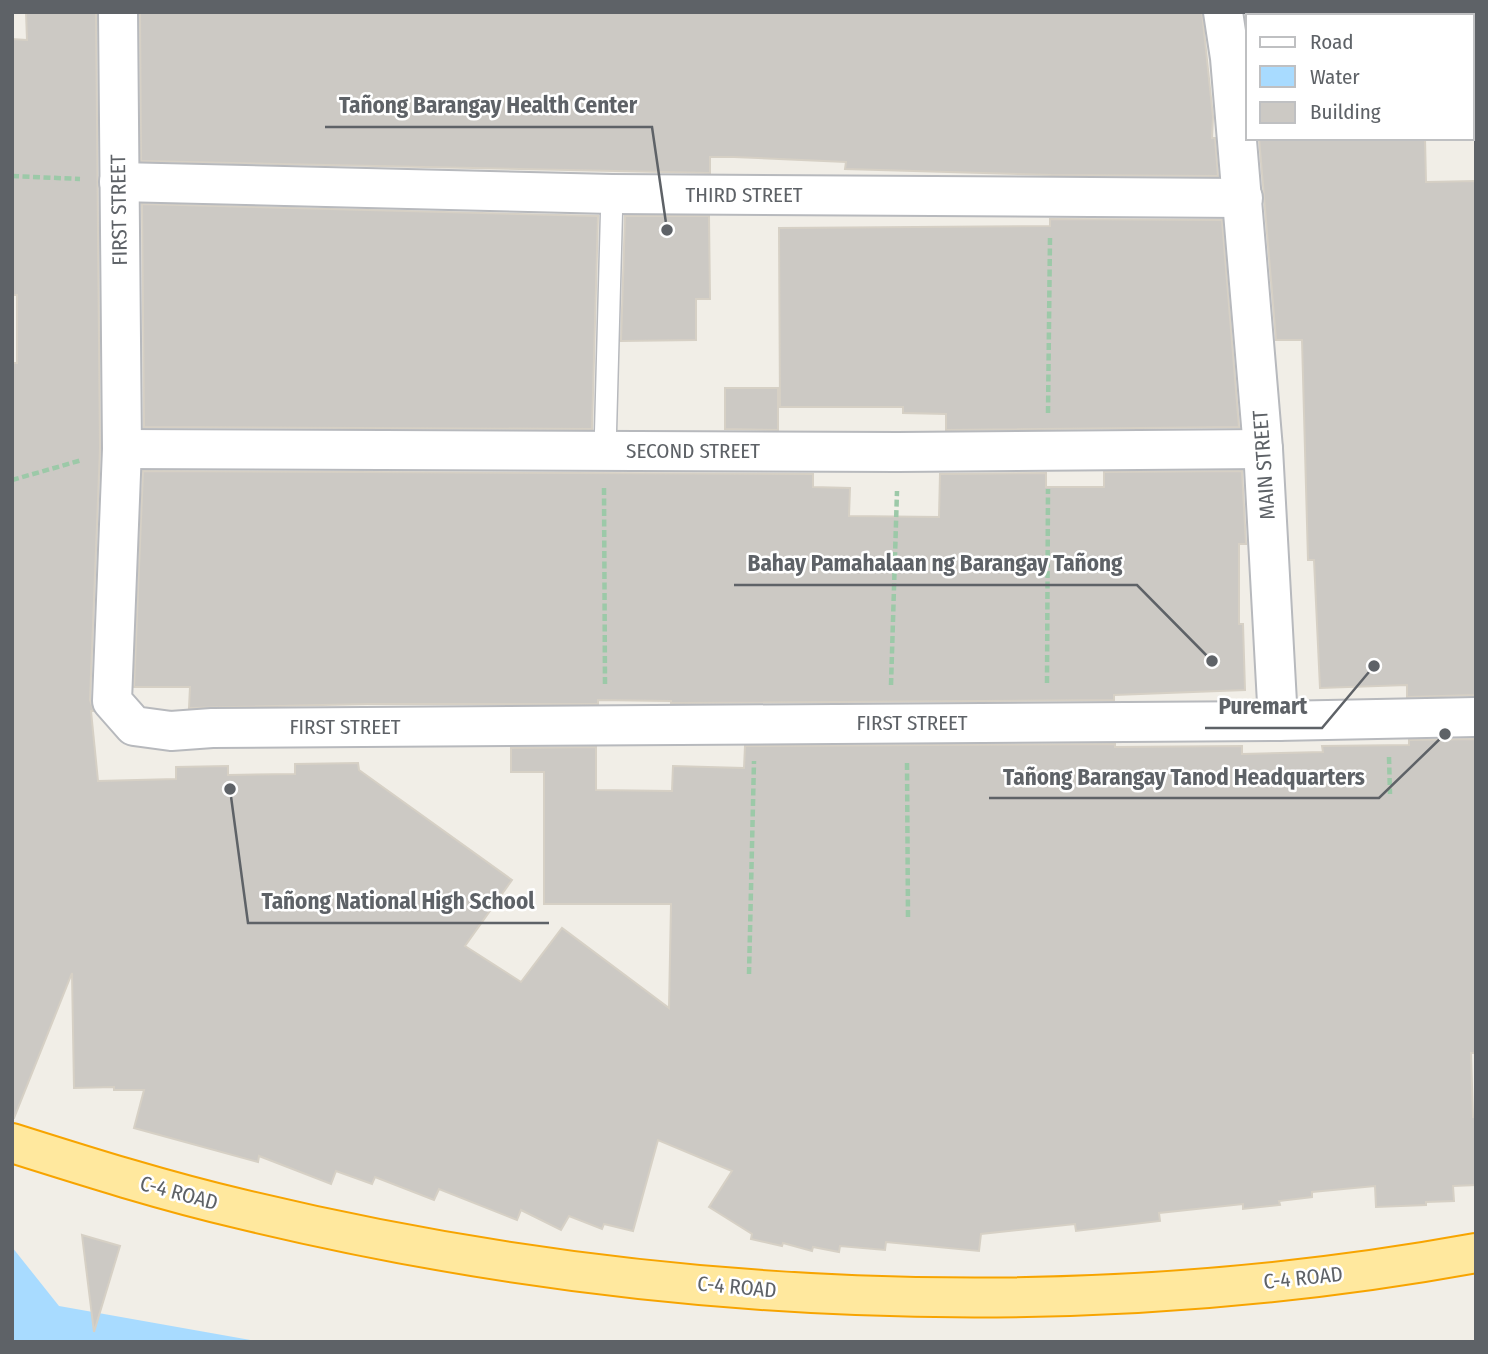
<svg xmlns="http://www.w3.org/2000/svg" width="1488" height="1354" viewBox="0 0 1488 1354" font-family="'Fira Sans Condensed',sans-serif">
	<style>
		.water { fill: #a8dbff }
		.building { fill: #ccc9c4; stroke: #d6d0c5; stroke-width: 2 }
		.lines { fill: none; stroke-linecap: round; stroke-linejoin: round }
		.service-casing { stroke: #b7b9bd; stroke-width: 24 }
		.minor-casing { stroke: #b7b9bd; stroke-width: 42 }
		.trunk-casing { stroke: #f7a400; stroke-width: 42 }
		.path { stroke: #9cc9a8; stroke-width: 4.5; stroke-dasharray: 7 3.5; stroke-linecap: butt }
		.service { stroke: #fff; stroke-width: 21 }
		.minor { stroke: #fff; stroke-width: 38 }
		.trunk { stroke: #ffe89e; stroke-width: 38 }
		.labels { text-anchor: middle; stroke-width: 5; stroke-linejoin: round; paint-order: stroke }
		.street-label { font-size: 21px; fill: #5e6267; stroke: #fff }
		.leader { fill: none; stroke: #5e6267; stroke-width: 2.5 }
		.callout-dot { fill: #5e6267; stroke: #fff; stroke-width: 2.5 }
		.callout-label { font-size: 23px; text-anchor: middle; font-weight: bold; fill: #5e6267; stroke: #fff; stroke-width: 5; stroke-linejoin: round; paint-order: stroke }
	</style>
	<rect width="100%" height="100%" fill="#f1eee7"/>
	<polygon class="water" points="12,1247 59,1306 262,1342 12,1342"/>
	<g class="building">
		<polygon points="26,12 96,12 100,449 90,700 94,711 91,711 98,781 176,779 176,767 228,766 228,775 295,774 295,764 358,763 359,770 512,880 465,946 521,982 562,928 669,1008 671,904 544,904 544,772 511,772 511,748 596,747 596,790 672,791 673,766 744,768 745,746 1115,744 1115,747 1242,746 1242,754 1323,752 1322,746 1409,745 1409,740 1476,739 1476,1053 1471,1053 1473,1117 1476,1117 1476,1185 1453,1186 1454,1201 1426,1202 1426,1205 1376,1207 1375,1186 1312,1192 1312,1197 1279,1201 1280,1205 1243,1209 1243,1204 1159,1213 1160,1221 1076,1231 1075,1224 981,1234 979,1251 886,1242 885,1250 840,1246 839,1252 813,1247 812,1251 783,1243 782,1246 751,1239 752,1234 709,1207 732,1171 658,1140 633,1231 604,1224 602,1229 569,1216 561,1230 521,1210 517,1220 439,1189 434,1200 375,1177 372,1184 336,1171 331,1184 259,1156 258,1162 134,1128 144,1090 114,1090 114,1087 74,1088 72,973 14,1118 12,1118 12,363 17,363 17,295 12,295 12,39 27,40"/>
		<polygon points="140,12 1202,12 1213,117 1212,138 1215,138 1218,176 1051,175 845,169 846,162 734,157 710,157 710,173 141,161"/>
		<polygon points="1259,138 1425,138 1426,182 1476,181 1476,695 1407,697 1407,685 1320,688 1314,560 1308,560 1302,340 1276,340"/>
		<polygon points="142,204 598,216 592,429 144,427"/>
		<polygon points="625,216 709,216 710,299 696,299 696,340 621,341"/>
		<polygon points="1050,219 1222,220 1239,427 946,430 946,414 903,413 903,407 780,407 779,228 1050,226"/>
		<polygon points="725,388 778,388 778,430 725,429"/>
		<polygon points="143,471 813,474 813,487 850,488 849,516 939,517 940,474 1046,473 1046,487 1104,487 1104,472 1242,471 1246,544 1239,544 1239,624 1243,624 1245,690 1114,695 1114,700 679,703 671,703 671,701 598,700 598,704 368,704 189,708 190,687 134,687"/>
		<polygon points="82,1235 120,1246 94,1332"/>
	</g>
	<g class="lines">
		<g class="service-casing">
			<polyline id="service" points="605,450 612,194"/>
		</g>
		<g class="minor-casing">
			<g id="minor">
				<polyline points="118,12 122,449 112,701 134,726 171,731 212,728 1278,721 1476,717"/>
				<polyline points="1223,12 1230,58 1263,449 1278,721"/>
				<polyline points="119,182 612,194 1243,198"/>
				<polyline points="122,449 898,452 1263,449"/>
			</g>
		</g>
		<g class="trunk-casing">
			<path id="trunk" d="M12 1143C88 1167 164 1191 241 1209 642 1306 1069 1327 1476 1253"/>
		</g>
		<g class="path">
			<polyline points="12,176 80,179"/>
			<polyline points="1048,413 1050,237"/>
			<polyline points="12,480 82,460"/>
			<polyline points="604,488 605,686"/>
			<polyline points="1047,683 1048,489"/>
			<polyline points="891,685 897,491"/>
			<polyline points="1389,757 1390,794"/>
			<polyline points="907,763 908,919"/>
			<polyline points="749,974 754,761"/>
		</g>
		<use href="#service" class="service"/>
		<use href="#minor" class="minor"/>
		<use href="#trunk" class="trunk"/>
	</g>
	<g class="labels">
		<g class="street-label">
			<text x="744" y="202">THIRD STREET</text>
			<text transform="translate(119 210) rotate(-91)" y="7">FIRST STREET</text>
			<text x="693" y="458">SECOND STREET</text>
			<text transform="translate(1264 465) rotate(-94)" y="7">MAIN STREET</text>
			<text x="912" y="730">FIRST STREET</text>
			<text x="345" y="734">FIRST STREET</text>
			<text transform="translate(179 1193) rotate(15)" y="7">C-4 ROAD</text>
			<text transform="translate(1303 1278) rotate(-6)" y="7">C-4 ROAD</text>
			<text transform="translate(737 1287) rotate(5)" y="7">C-4 ROAD</text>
		</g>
	</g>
	<path class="leader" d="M667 230L652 127H325M1212 661L1137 585H734M1374 666L1322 728H1205M1445 734L1379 798H989M230 789L248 923H549"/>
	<g class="callout-dot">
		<circle cx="667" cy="230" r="7"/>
		<circle cx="1212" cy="661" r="7"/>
		<circle cx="1374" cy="666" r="7"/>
		<circle cx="1445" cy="734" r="7"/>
		<circle cx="230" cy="789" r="7"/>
	</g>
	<g class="callout-label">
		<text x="488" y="113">Tañong Barangay Health Center</text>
		<text x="935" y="571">Bahay Pamahalaan ng Barangay Tañong</text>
		<text x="1263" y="714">Puremart</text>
		<text x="1184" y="785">Tañong Barangay Tanod Headquarters</text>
		<text x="398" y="909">Tañong National High School</text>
	</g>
	<rect width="1488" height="1354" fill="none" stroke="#5e6267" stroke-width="28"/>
	<rect x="1246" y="14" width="228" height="126" fill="#ffffff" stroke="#bfc0c2" stroke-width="2"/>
	<rect x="1260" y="37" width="35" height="10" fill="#ffffff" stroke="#bfc0c2" stroke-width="2"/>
	<text x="1310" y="49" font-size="21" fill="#5e6267">Road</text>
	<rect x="1260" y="66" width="35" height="21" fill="#a8dbff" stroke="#bfc0c2" stroke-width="2"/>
	<text x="1310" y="84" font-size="21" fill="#5e6267">Water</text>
	<rect x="1260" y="102" width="35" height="21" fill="#ccc9c4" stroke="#bfc0c2" stroke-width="2"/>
	<text x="1310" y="119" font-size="21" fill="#5e6267">Building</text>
</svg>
